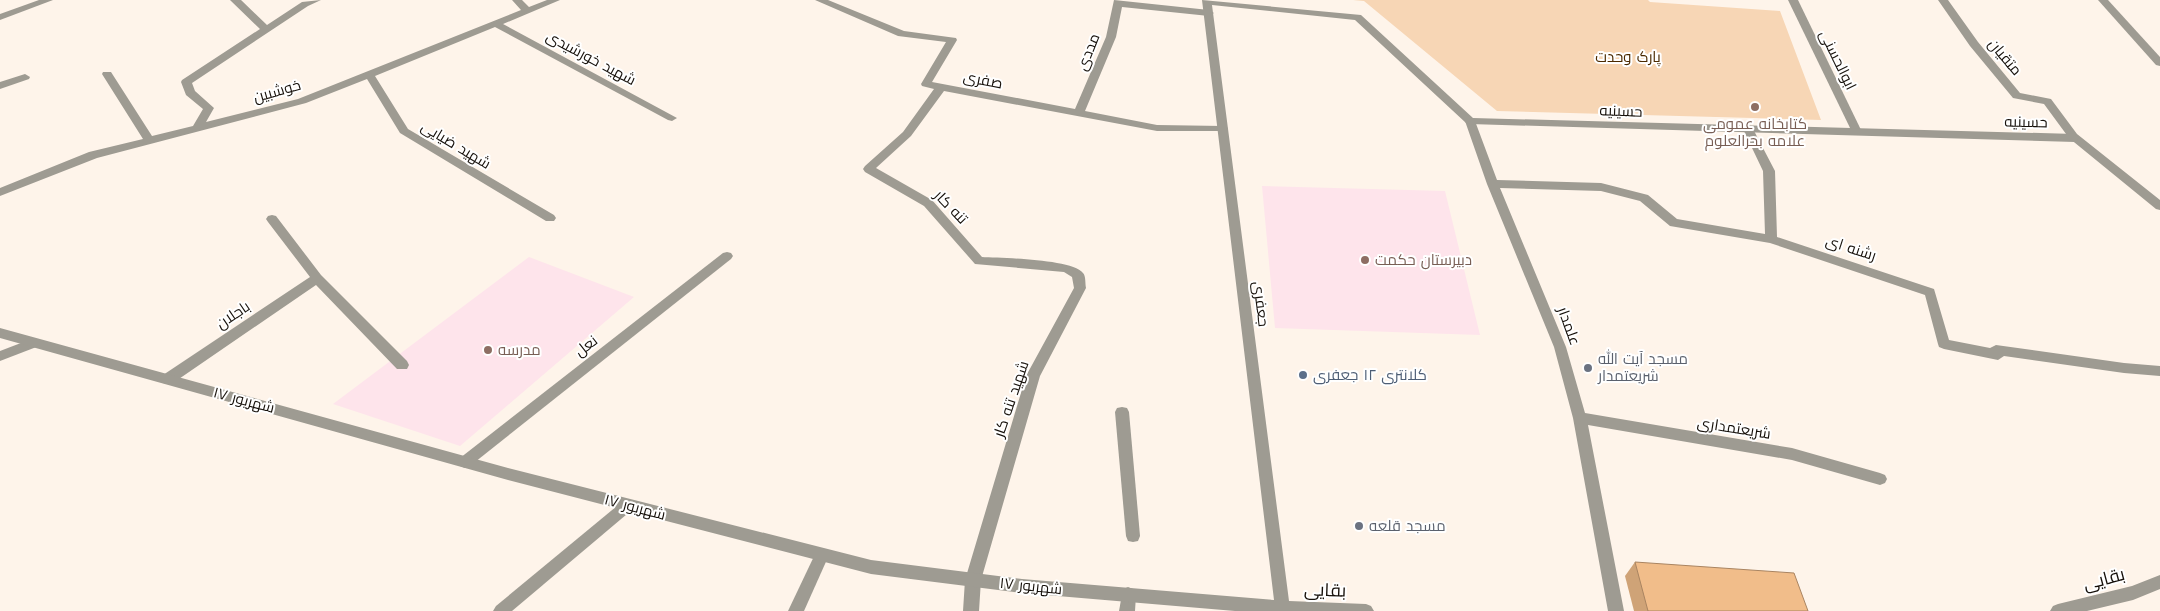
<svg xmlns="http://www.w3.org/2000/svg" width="2160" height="611" viewBox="0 0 2160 611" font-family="'Work Sans',Cairo,sans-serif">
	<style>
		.education { fill: #fee4eb }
		.green { fill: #f7d6b5 }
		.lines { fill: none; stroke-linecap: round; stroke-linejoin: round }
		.minor { fill: #9e9b92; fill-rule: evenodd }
		.tertiary { fill: #9e9b92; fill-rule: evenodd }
		.wall { fill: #cfa377 }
		.building { fill: #f1bd8a; stroke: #a98461 }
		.education-dot { fill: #8d6e63; stroke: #fff; stroke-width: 2 }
		.worship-dot { fill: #6b7280; stroke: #fff; stroke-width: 2 }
		.service-dot { fill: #5c6f8a; stroke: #fff; stroke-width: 2 }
		.labels { text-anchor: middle; stroke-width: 4; stroke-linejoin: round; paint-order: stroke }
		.street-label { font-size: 15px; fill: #150f09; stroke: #fff }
		.park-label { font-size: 15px; fill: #4b2a00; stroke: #fff }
		.education-label { font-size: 15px; fill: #785e54; stroke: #fff; text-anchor: start }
		.worship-label { font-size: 15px; fill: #5b616d; stroke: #fff; text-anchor: start }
		.service-label { font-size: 15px; fill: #4e5e75; stroke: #fff; text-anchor: start }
		.near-street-label { font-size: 18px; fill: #150f09; stroke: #fff }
	</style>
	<rect width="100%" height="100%" fill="#fef4ea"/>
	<g class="education">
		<polygon points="1262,186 1445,191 1480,335 1275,328"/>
		<polygon points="529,257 634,297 460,446 333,404"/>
	</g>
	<polygon class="green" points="1353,0 1648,0 1650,2 1780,11 1821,120 1497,111 1364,1"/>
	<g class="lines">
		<g class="minor">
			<polygon points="39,0 53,0 0,20 0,14"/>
			<polygon points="230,0 241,0 267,25 302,2 321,0 308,6 192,83 195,91 214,108 206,122 298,99 521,10 512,0 522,0 529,7 547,0 560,0 503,24 677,118 672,121 668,120 495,27 375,76 408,129 554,215 556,218 554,221 546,221 400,133 367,79 306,103 97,158 0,196 0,188 89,152 143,139 102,74 103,72 111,72 152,136 193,126 203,109 186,95 181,82 182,80 260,29"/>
			<path d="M815 0H828L904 31 956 38 957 40 932 82 1075 109 1106 37 1114 0 1209 10 1214 13 1209 16 1122 7 1116 37 1085 111 1157 125 1223 126 1227 127 1228 129 1227 131H1157L944 91 911 136 876 168 932 200 982 257C1002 258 1072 259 1083 273 1086 276 1085 283 1086 288L1040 376 981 580 979 611H963L965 580 1026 376 1074 288 1072 277 1064 272 975 264 924 206 865 172 863 169 865 166 903 132 934 89 922 86 921 84 946 42 898 36Z"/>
			<polygon points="1788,0 1798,0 1862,132 1861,134 1853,134 1852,132"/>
			<polygon points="1938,0 1948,0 1978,42 2020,93 2051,99 2077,134 2160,200 2160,210 2156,209 2069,138 2044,104 2013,98 1970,46"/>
			<polygon points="2098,0 2108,0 2160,57 2160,66 2156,65"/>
			<polygon points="25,74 30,77 29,79 0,89 0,82"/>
			<polygon points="1470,118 1475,121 1497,180 1601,183 1648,195 1677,219 1765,234 1763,171 1743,129 1748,126 1752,127 1775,171 1777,237 1934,289 1949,340 1990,348 1996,345 2124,363 2160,366 2160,376 2124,373 2004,356 1998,360 1944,349 1939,347 1938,344 1925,295 1770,243 1670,226 1640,201 1601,191 1500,188 1566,347 1585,413 1792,448 1880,473 1885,475 1887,479 1885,483 1880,485 1792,460 1588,425 1624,611 1608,611 1573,418 1554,347 1487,184 1465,121"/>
			<polygon points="272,215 276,216 321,275 407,361 409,365 407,369 397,369 316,285 173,383 168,384 163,383 161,379 163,375 310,277 268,222 266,219 268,216"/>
			<polygon points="727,252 731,253 733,256 731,259 470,466 465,468 460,466 458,462 460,458 723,253"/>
			<polygon points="34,338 39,340 40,343 39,346 0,361 0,351"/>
			<polygon points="1122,407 1127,408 1129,412 1140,536 1138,541 1133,542 1128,541 1126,536 1115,412 1117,408"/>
			<polygon points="628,499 633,501 635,505 633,509 512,611 493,611 496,606 623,501"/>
			<polygon points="822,548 827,550 829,555 804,611 788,611 817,550"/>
			<polygon points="1128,587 1133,589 1136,594 1135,611 1119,611 1123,589"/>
		</g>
		<g class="tertiary">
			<polygon points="1202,0 1361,15 1473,118 2075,134 2080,138 2075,142 1470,124 1466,123 1355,20 1212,5 1289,601 1366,604 1371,606 1374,611 1235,611 1022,593 871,574 508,480 0,338 0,328 508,468 871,560 1022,579 1274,600"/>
			<polygon points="2160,575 2160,589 2133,600 2087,611 2050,611 2053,606 2058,604 2132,586"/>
		</g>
	</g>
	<polygon class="wall" points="1635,562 1808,611 1634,611 1625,576"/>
	<polygon class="building" points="1635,562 1794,573 1808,611 1648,611"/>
	<g class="education-dot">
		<circle cx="1755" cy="107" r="5"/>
		<circle cx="1365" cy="260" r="5"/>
		<circle cx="488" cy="350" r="5"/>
	</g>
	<g class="worship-dot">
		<circle cx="1588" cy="368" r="5"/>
		<circle cx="1359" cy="526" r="5"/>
	</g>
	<circle class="service-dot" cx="1303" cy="375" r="5"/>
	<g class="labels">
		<g class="street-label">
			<text transform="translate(1088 52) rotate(-68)" y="5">مددی</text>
			<text transform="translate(2005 57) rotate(50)" y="5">متقیان</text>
			<text transform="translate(591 58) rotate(28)" y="5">شهید خورشیدی</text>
			<text transform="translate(1838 60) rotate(64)" y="5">ابوالحسنی</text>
			<text transform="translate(983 80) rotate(11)" y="5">صفری</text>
			<text transform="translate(277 91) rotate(-16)" y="5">خوشبین</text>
			<text transform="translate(1621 111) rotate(2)" y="5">حسینیه</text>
			<text transform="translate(2026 122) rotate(1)" y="5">حسینیه</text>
			<text transform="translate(456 145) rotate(31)" y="5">شهید ضیایی</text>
			<text transform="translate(951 207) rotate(46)" y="5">تنه کار</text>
			<text transform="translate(1851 248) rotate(18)" y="5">رشنه ای</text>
			<text transform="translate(1261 304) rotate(83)" y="5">جعفری</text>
			<text transform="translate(233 315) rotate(-34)" y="5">باجلان</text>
			<text transform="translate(1569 326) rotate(70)" y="5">علمدار</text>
			<text transform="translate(586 346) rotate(-38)" y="5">نعل</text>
			<text transform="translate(1011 399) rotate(-71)" y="5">شهید تنه کار</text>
			<text transform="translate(244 400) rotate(15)" y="5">۱۷ شهریور</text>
			<text transform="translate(1734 428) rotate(9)" y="5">شریعتمداری</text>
			<text transform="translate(635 507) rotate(15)" y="5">۱۷ شهریور</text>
			<text transform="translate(1031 586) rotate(6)" y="5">۱۷ شهریور</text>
		</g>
		<g class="park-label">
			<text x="1628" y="62">پارک وحدت</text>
		</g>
		<g class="education-label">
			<text x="1755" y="129" text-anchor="middle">کتابخانه عمومی<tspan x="1755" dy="17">علامه بحرالعلوم</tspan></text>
			<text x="1375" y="265">دبیرستان حکمت</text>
			<text x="498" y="355">مدرسه</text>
		</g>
		<g class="worship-label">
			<text x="1598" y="364">مسجد آیت الله<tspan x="1598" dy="17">شریعتمدار</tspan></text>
			<text x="1369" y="531">مسجد قلعه</text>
		</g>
		<g class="service-label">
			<text x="1313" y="380">کلانتری ۱۲ جعفری</text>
		</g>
		<g class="near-street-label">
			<text transform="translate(2104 579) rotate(-15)" y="6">بقایی</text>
			<text transform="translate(1325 590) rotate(2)" y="6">بقایی</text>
		</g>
	</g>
</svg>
